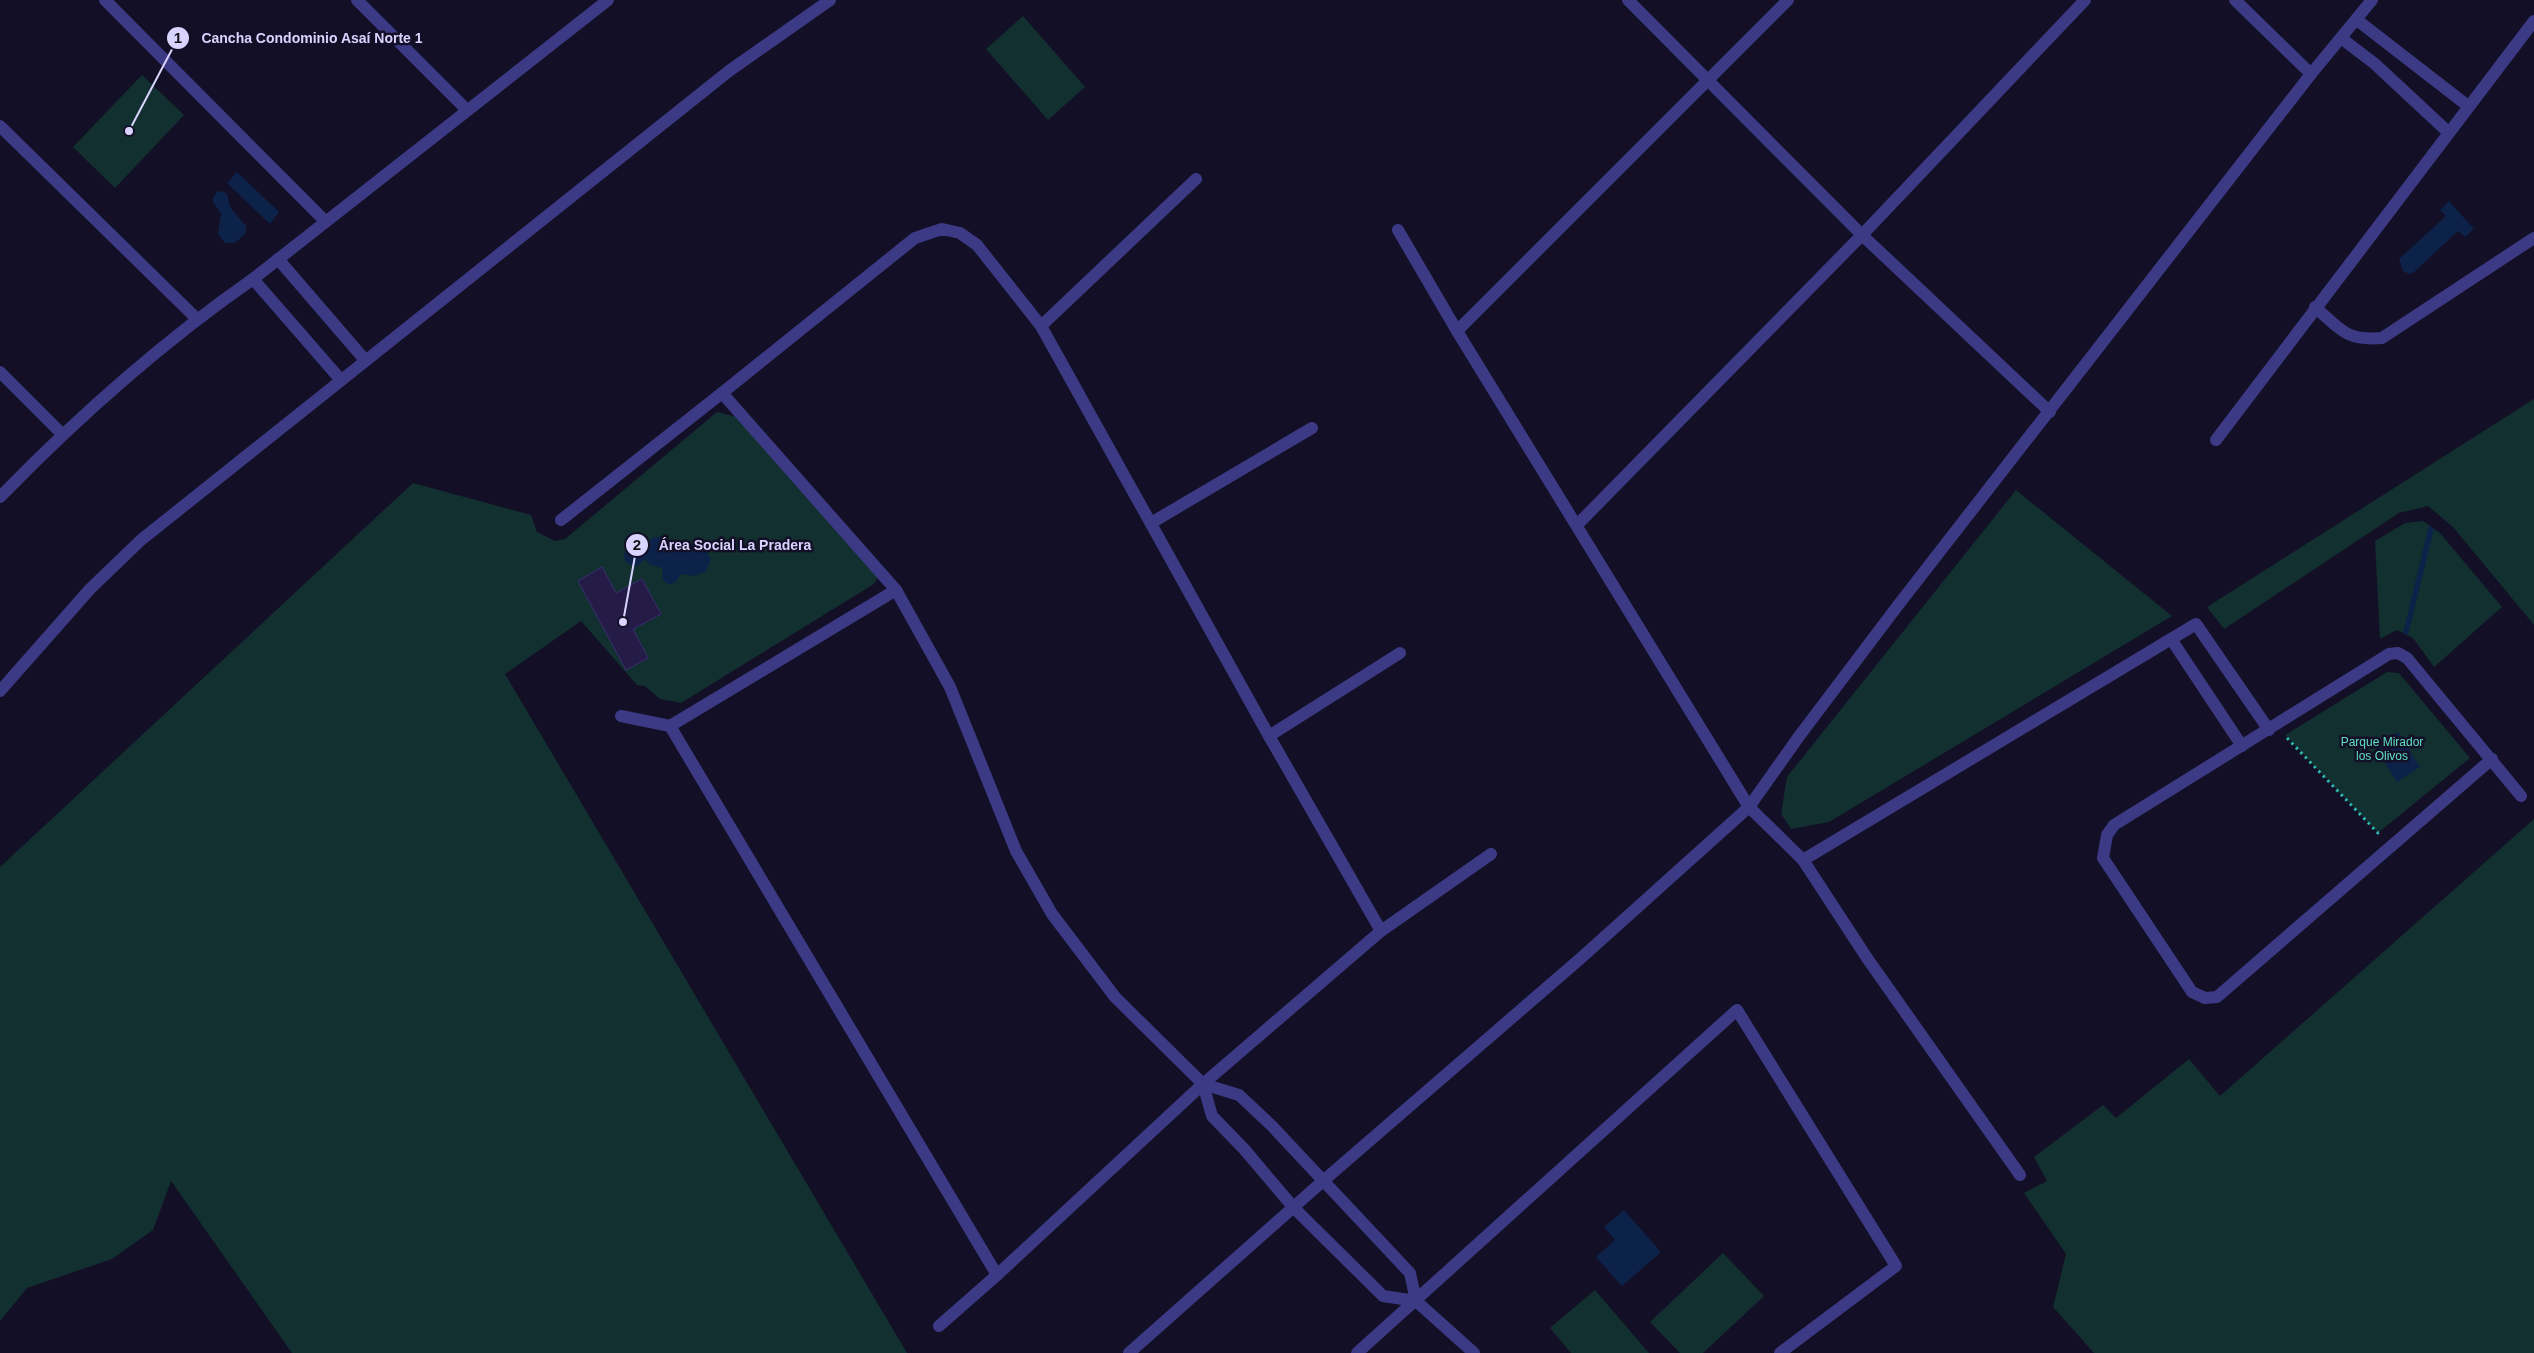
<svg xmlns="http://www.w3.org/2000/svg" width="2534" height="1353" viewBox="0 0 2534 1353" font-family="Helvetica,sans-serif">
	<style>
		.green { fill: #12302f }
		.water { fill: #0c2248 }
		.building { fill: #241b47; stroke: #3b2d73 }
		.lines { fill: none; stroke-linecap: round; stroke-linejoin: round }
		.path { stroke: #2fb8b0; stroke-width: 3; stroke-dasharray: 2.5 4; stroke-linecap: butt }
		.minor { stroke: #3d3a85; stroke-width: 12 }
		.labels { text-anchor: middle; stroke-width: 5; stroke-linejoin: round; paint-order: stroke }
		.park-label { font-size: 12px; fill: #5fe0c0; stroke: #130f26 }
		.leader { fill: none; stroke: #d9d4ff; stroke-width: 2 }
		.callout-dot { fill: #d9d4ff; stroke: #130f26; stroke-width: 2 }
		.mark-label { font-size: 15px; text-anchor: middle; font-weight: bold; fill: #111 }
		.callout-label { font-size: 14px; text-anchor: middle; font-weight: bold; fill: #d9d4ff; stroke: #130f26; stroke-width: 5; stroke-linejoin: round; paint-order: stroke }
	</style>
	<rect width="100%" height="100%" fill="#130f26"/>
	<g class="green">
		<polygon points="1023,16 1085,87 1048,120 986,49"/>
		<polygon points="142,75 184,115 115,188 73,147"/>
		<polygon points="2534,399 2534,625 2453,527 2428,506 2399,513 2224,629 2207,607"/>
		<polygon points="717,412 737,417 880,574 874,584 681,703 660,699 645,686 637,685 581,621 505,674 907,1353 292,1353 171,1181 153,1230 112,1259 27,1288 0,1321 0,867 413,483 531,515 537,532 555,541 565,539"/>
		<polygon points="2016,490 2172,616 1829,822 1791,829 1781,814 1787,777"/>
		<polygon points="2423,521 2440,533 2502,607 2434,667 2413,638 2397,630 2380,639 2375,541 2405,523"/>
		<polygon points="2387,672 2399,673 2470,758 2378,833 2285,735"/>
		<polygon points="2534,819 2534,1353 2094,1353 2053,1307 2066,1254 2024,1193 2047,1181 2034,1157 2103,1105 2116,1118 2189,1059 2220,1096"/>
		<polygon points="1723,1253 1764,1296 1703,1353 1680,1353 1650,1322"/>
		<polygon points="1595,1290 1649,1353 1571,1353 1550,1328"/>
	</g>
	<g class="water">
		<polygon points="237,172 279,212 270,224 227,183"/>
		<polygon points="222,191 227,194 230,207 246,226 246,233 235,243 225,243 218,234 221,214 212,200 217,192"/>
		<polygon points="2449,201 2474,229 2465,237 2458,231 2414,272 2409,274 2403,271 2399,259 2446,216 2440,210"/>
		<polygon points="2429,525 2434,529 2408,635 2403,633"/>
		<path d="M663 536 680 548 688 544 703 545 711 559 706 571 695 576 681 574 676 582 669 585 663 580 662 568 650 565 645 559 637 566H632L625 561C621 545 634 547 645 549L652 538Z"/>
		<polygon points="2398,732 2420,767 2397,782 2375,747"/>
		<polygon points="1624,1210 1661,1252 1622,1286 1596,1257 1615,1240 1604,1227"/>
	</g>
	<polygon class="building" points="602,567 616,593 642,579 661,614 633,629 648,658 626,670 578,581"/>
	<g class="lines">
		<polyline class="path" points="2287,738 2378,833 2379,832"/>
		<g class="minor">
			<polyline points="105,0 325,221"/>
			<polyline points="357,0 467,110"/>
			<polyline points="1628,0 1862,235 2050,412"/>
			<polyline points="2235,0 2311,74"/>
			<polyline points="2357,20 2468,106"/>
			<polyline points="2341,38 2375,64 2448,132"/>
			<polyline points="0,126 196,318"/>
			<polyline points="1398,230 1457,331 1749,807 1803,860 2196,624 2269,730"/>
			<polyline points="278,259 365,360"/>
			<polyline points="253,279 340,379"/>
			<path d="M2315 307C2341 330 2346 341 2382 338L2534 238"/>
			<polyline points="1041,326 1196,179"/>
			<polyline points="1457,331 1788,0"/>
			<polyline points="0,372 62,434"/>
			<polyline points="2216,440 2534,21"/>
			<path d="M0 497C78 417 161 343 253 279L608 0"/>
			<polyline points="561,520 722,393"/>
			<polyline points="1151,523 1312,428"/>
			<polyline points="1577,525 1862,235 2085,0"/>
			<polyline points="2171,639 2242,746"/>
			<polyline points="0,691 90,589 141,540 729,71 830,0"/>
			<polyline points="621,716 670,726 896,590"/>
			<polyline points="670,726 997,1275 939,1326"/>
			<polyline points="1269,736 1400,653"/>
			<polyline points="2492,759 2217,997 2205,998 2192,992 2103,858 2107,835 2114,825 2389,654 2398,653 2407,658 2521,796"/>
			<polyline points="1803,860 1867,958 2020,1175"/>
			<polyline points="1203,1084 1212,1116 1244,1149 1294,1208 1383,1296 1416,1301 1474,1353"/>
			<polyline points="997,1275 1203,1084 1381,931"/>
			<polyline points="1416,1301 1410,1273 1272,1126 1239,1095 1203,1084 1115,997 1052,914 1016,851 950,687 896,590 722,393 915,238 942,229 960,233 977,245 1041,326 1269,736 1381,931 1491,854"/>
			<polyline points="1129,1353 1323,1181 1581,958 1749,807 1800,735 1899,604 2311,74 2372,0"/>
			<polyline points="1357,1353 1737,1010 1896,1266 1780,1353"/>
		</g>
	</g>
	<g class="labels">
		<g class="park-label">
			<text x="2382" y="746">Parque Mirador<tspan x="2382" dy="14">los Olivos</tspan></text>
		</g>
	</g>
	<path class="leader" d="M129 131L178 38M623 622L637 545"/>
	<g class="callout-dot">
		<circle cx="129" cy="131" r="5"/>
		<circle cx="623" cy="622" r="5"/>
		<circle cx="178" cy="38" r="12"/>
		<circle cx="637" cy="545" r="12"/>
	</g>
	<g class="mark-label">
		<text x="178" y="43">1</text>
		<text x="637" y="550">2</text>
	</g>
	<g class="callout-label">
		<text x="312" y="43">Cancha Condominio Asaí Norte 1</text>
		<text x="735" y="550">Área Social La Pradera</text>
	</g>
</svg>
